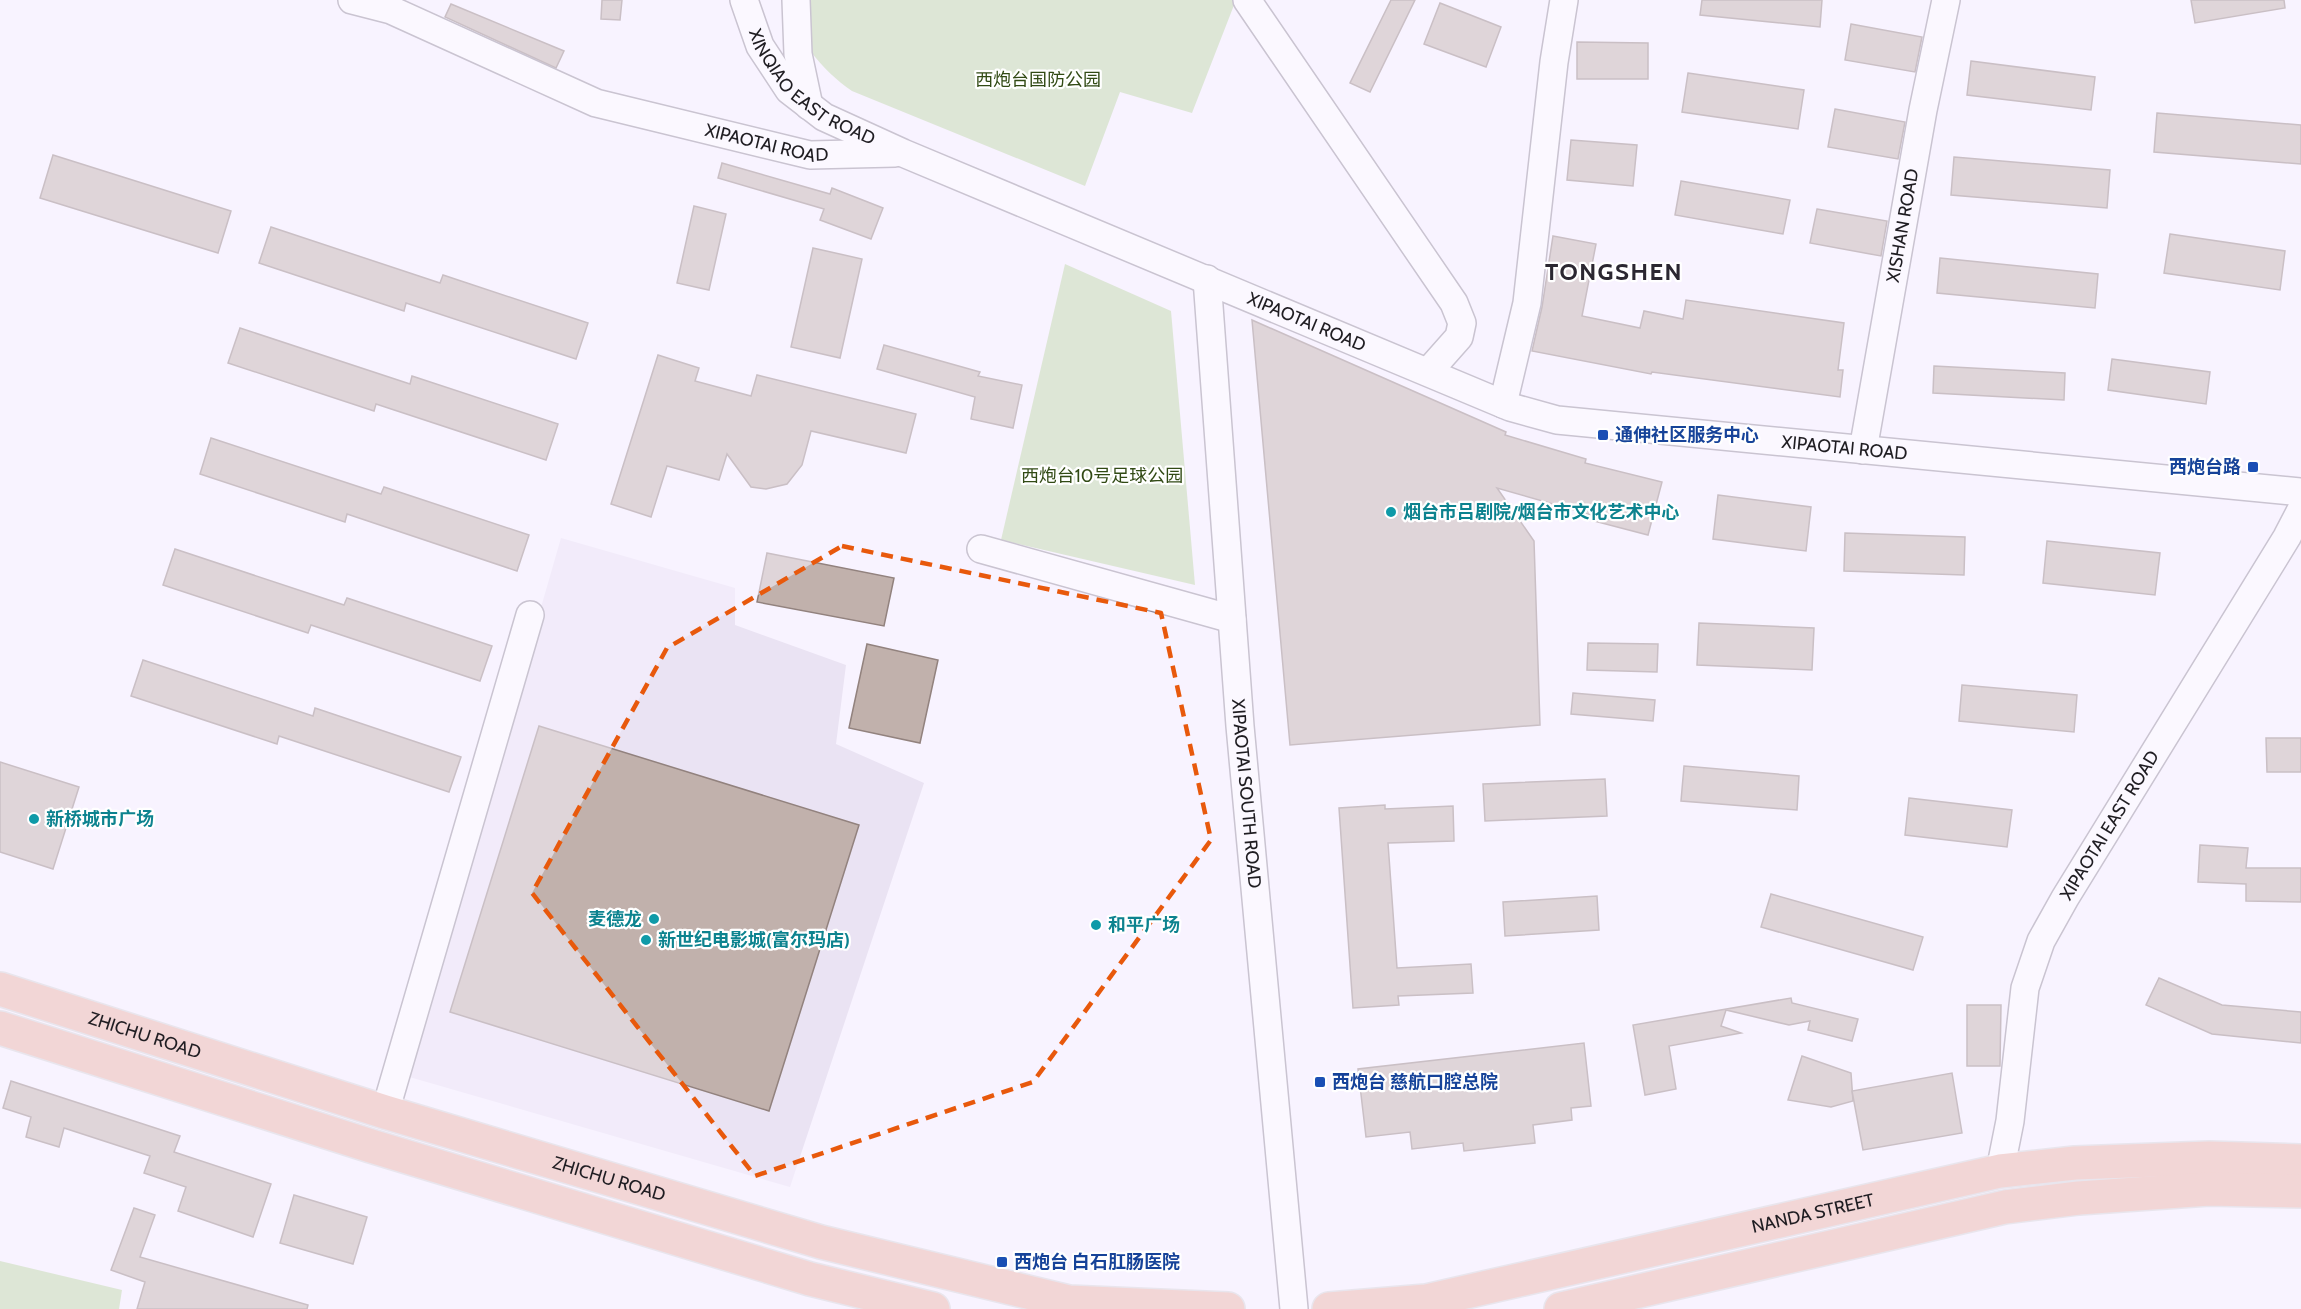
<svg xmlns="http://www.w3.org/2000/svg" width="2301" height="1309" viewBox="0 0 2301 1309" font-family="Cabin,'Noto Sans SC',sans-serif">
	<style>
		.built { fill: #eae3f3 }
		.green { fill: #bdd7a5 }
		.building { fill: #c1b1ac; stroke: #92827e; stroke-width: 1.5 }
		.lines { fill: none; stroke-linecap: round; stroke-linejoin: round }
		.minor-casing { stroke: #928c99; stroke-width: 30 }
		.major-casing { stroke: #d7d6d7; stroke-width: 36 }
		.minor { stroke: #fff; stroke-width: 27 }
		.major { stroke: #ecb3a4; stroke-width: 33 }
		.marked { fill: none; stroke: #e8590c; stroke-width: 4.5; stroke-dasharray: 12 8; stroke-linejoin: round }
		.transit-dot { fill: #1a4fb4; stroke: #fff; stroke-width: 2 }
		.culture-dot { fill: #0f9aa8; stroke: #fff; stroke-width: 2 }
		.labels { text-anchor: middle; stroke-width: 4.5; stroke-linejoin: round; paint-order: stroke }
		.park-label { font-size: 18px; fill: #314a14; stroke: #fff }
		.street-label { font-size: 18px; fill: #1f1d22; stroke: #fff }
		.transit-label { font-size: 18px; font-weight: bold; fill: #164399; stroke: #fff; text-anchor: start }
		.culture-label { font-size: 18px; font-weight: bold; fill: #0d838f; stroke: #fff; text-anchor: start }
		.district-label { font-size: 24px; font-weight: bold; letter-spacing: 1.5px; fill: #2b2731; stroke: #fff }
	</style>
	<rect width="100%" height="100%" fill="#f8f3ff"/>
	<polygon class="built" points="561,538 735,588 735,625 846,665 836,744 924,783 790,1187 406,1076"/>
	<g class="green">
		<path d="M782 0H1236L1192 113 1120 92 1085 186 852 91C822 71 794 34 782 0Z"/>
		<polygon points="1065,264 1171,311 1195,585 1001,540"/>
		<polygon points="0,1261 122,1290 119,1309 0,1309"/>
	</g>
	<g class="building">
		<polygon points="602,0 622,0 620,20 601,19"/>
		<polygon points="1391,0 1415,0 1370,92 1350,83"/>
		<polygon points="1702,0 1822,0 1820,27 1700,15"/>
		<polygon points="2191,0 2284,0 2285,8 2195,23"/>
		<polygon points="1440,3 1501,27 1486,67 1424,44"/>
		<polygon points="451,4 564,51 556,68 445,17"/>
		<polygon points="1851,24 1922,37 1915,72 1845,60"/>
		<polygon points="1577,42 1648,43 1648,79 1577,79"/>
		<polygon points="1971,61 2095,77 2091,110 1967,95"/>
		<polygon points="1688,73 1804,90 1798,129 1682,112"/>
		<polygon points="1835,109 1905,122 1898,159 1828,147"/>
		<polygon points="2157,113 2301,125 2301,164 2154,152"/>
		<polygon points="1571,140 1637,145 1633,186 1567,180"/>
		<polygon points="53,155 231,211 218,253 40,198"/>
		<polygon points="1954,157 2110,170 2107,208 1951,195"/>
		<polygon points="722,163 830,194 832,188 883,208 871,239 820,220 824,209 718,178"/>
		<polygon points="1681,181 1790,200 1783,234 1675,215"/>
		<polygon points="694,206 726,214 709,290 677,283"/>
		<polygon points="1817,209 1887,221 1881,256 1810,243"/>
		<polygon points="271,227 440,283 443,275 588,323 576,359 406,303 404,311 259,263"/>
		<polygon points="2170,234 2285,251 2280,290 2164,273"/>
		<polygon points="1553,236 1596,244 1582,316 1640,328 1644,311 1683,319 1686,300 1844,323 1838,370 1843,370 1840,397 1652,372 1651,374 1532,351 1542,307"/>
		<polygon points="813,248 862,259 840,358 791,347"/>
		<polygon points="1940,258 2098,274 2095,308 1937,293"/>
		<polygon points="1252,320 1506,432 1505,435 1586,459 1585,463 1662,482 1648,535 1594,521 1595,516 1497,488 1534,541 1540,725 1290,745"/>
		<polygon points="240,328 410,384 412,376 558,424 546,460 376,404 374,411 228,363"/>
		<polygon points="884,345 980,372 978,376 1022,385 1013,428 971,419 975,397 877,369"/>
		<polygon points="658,355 699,368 695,381 751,396 757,375 916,414 906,453 811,431 802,465 787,484 766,489 751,487 727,454 719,480 667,466 651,517 611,504"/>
		<polygon points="2112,359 2210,372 2206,404 2108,390"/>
		<polygon points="1934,366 2065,373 2064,400 1933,393"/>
		<polygon points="211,438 381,494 384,487 529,535 517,571 347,514 345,522 200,474"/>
		<polygon points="1718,495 1811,507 1806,551 1713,539"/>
		<polygon points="1845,533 1965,537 1964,575 1844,571"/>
		<polygon points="2047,541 2160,553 2155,595 2043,583"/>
		<polygon points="175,549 344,605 347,598 492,646 480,681 311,625 308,633 163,585"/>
		<polygon points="767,553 894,578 884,626 757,602"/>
		<polygon points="1699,623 1814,628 1812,670 1697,665"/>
		<polygon points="1588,643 1658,644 1657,672 1587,670"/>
		<polygon points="867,644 938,660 920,743 849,728"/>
		<polygon points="143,660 313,716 315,708 461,757 449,792 279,736 277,744 131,696"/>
		<polygon points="1962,685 2077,695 2074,732 1959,721"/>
		<polygon points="1573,693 1655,700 1653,721 1571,714"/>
		<polygon points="539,726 859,825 769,1111 450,1012"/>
		<polygon points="2266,738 2301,738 2301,772 2267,772"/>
		<polygon points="0,762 79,787 53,869 0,852"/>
		<polygon points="1684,766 1799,776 1797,810 1681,801"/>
		<polygon points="1605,779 1607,816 1485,821 1483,784"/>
		<polygon points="1909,798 2012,810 2007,847 1905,835"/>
		<polygon points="1385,805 1385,809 1453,806 1454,841 1388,843 1397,968 1471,964 1473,993 1398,996 1399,1005 1353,1008 1339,808"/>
		<polygon points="2200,845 2248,848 2246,868 2301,868 2301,902 2246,901 2246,884 2198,882"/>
		<polygon points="1771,894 1923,937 1913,970 1761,927"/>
		<polygon points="1597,896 1599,930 1505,936 1503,902"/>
		<polygon points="2159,978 2222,1005 2301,1012 2301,1043 2212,1034 2146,1005"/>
		<polygon points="1791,998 1792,1003 1858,1019 1852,1041 1808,1030 1810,1021 1789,1025 1726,1010 1721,1026 1741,1033 1669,1046 1676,1089 1645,1095 1633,1025"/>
		<polygon points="1967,1005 2001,1005 2000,1066 1967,1066"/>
		<polygon points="1584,1043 1591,1106 1571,1108 1572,1120 1533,1125 1535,1143 1464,1151 1463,1143 1412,1149 1410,1132 1366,1137 1358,1069"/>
		<polygon points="1802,1056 1851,1073 1853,1101 1831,1107 1788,1100"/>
		<polygon points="1952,1073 1962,1133 1863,1150 1852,1091"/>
		<polygon points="11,1081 180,1136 174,1152 271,1184 253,1237 178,1211 186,1187 144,1173 150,1156 64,1128 59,1147 26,1137 31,1117 3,1108"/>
		<polygon points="294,1195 367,1217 353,1264 280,1243"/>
		<polygon points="134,1208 155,1215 140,1257 308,1305 307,1309 137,1309 145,1282 111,1270"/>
	</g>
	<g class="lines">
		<g class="minor-casing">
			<g id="minor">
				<path id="s1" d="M352 0 391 10 596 103 810 155 895 153"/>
				<path id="s2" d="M744 0 760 46 789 90 824 117 903 153 1510 407 1557 420 2301 492"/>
				<polyline points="796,0 798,54 809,106"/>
				<polyline points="1247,0 1454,303 1462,323 1459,337 1428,372"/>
				<path id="s3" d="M1207 279 1240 726 1294 1309"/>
				<polyline points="1503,404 1527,303 1554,62 1564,0"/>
				<path id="s4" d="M1863 450 1923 110 1946 0"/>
				<polyline points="981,549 1232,619"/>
				<polyline points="385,1112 530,615"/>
				<path id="s5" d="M2000 1171 2010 1121 2025 988 2041 941 2065 898 2287 537 2301 510"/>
			</g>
		</g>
		<g class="major-casing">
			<g id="major">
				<path id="s6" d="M0 989 385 1112 821 1242 1069 1302 1228 1309"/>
				<polyline points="0,1028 371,1146 810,1279 933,1309"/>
				<path id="s7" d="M1329 1309 1426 1301 2000 1171 2075 1163 2209 1158 2301 1161"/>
				<polyline points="1561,1309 2005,1207 2079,1198 2209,1189 2301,1191"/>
			</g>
		</g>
		<use href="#minor" class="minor"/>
		<use href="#major" class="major"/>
	</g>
	<path d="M0 0H2301V1309H0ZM842 546 1161 613 1211 840 1033 1082 755 1176 532 893 667 648Z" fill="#f8f3ff" fill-opacity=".55" fill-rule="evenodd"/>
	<path class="marked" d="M842 546 1161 613 1211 840 1033 1082 755 1176 532 893 667 648Z"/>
	<g class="transit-dot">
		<rect x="1597" y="429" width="12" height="12" rx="3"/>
		<rect x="2247" y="461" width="12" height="12" rx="3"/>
		<rect x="1314" y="1076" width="12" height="12" rx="3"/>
		<rect x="996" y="1256" width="12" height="12" rx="3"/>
	</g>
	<g class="culture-dot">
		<circle cx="1391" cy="512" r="6"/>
		<circle cx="34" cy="819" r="6"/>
		<circle cx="654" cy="919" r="6"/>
		<circle cx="1096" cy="925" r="6"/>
		<circle cx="646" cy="940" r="6"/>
	</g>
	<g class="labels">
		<g class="park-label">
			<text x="1038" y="86">西炮台国防公园</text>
			<text x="1102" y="482">西炮台10号足球公园</text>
		</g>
		<g class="street-label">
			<text dy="6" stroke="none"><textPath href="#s2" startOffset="116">XINQIAO EAST ROAD</textPath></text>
			<text dy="6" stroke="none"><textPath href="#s1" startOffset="441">XIPAOTAI ROAD</textPath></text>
			<text dy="6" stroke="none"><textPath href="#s4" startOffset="228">XISHAN ROAD</textPath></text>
			<text dy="6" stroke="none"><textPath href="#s2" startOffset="670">XIPAOTAI ROAD</textPath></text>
			<text dy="6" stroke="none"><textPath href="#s2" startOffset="1228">XIPAOTAI ROAD</textPath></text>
			<text dy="6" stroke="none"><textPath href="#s3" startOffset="516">XIPAOTAI SOUTH ROAD</textPath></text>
			<text dy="6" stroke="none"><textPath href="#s5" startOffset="369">XIPAOTAI EAST ROAD</textPath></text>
			<text dy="6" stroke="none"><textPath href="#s6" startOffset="152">ZHICHU ROAD</textPath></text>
			<text dy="6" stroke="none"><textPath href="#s6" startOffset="638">ZHICHU ROAD</textPath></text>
			<text dy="6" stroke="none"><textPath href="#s7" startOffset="494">NANDA STREET</textPath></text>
		</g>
		<g class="transit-label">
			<text x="1615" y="441">通伸社区服务中心</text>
			<text x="2241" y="473" text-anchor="end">西炮台路</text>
			<text x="1332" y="1088">西炮台 慈航口腔总院</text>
			<text x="1014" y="1268">西炮台 白石肛肠医院</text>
		</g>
		<g class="culture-label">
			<text x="1403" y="518">烟台市吕剧院/烟台市文化艺术中心</text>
			<text x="46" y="825">新桥城市广场</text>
			<text x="642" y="925" text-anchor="end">麦德龙</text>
			<text x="1108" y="931">和平广场</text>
			<text x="658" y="946">新世纪电影城(富尔玛店)</text>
		</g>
		<g class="district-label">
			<text x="1614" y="280">TONGSHEN</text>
		</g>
	</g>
</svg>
